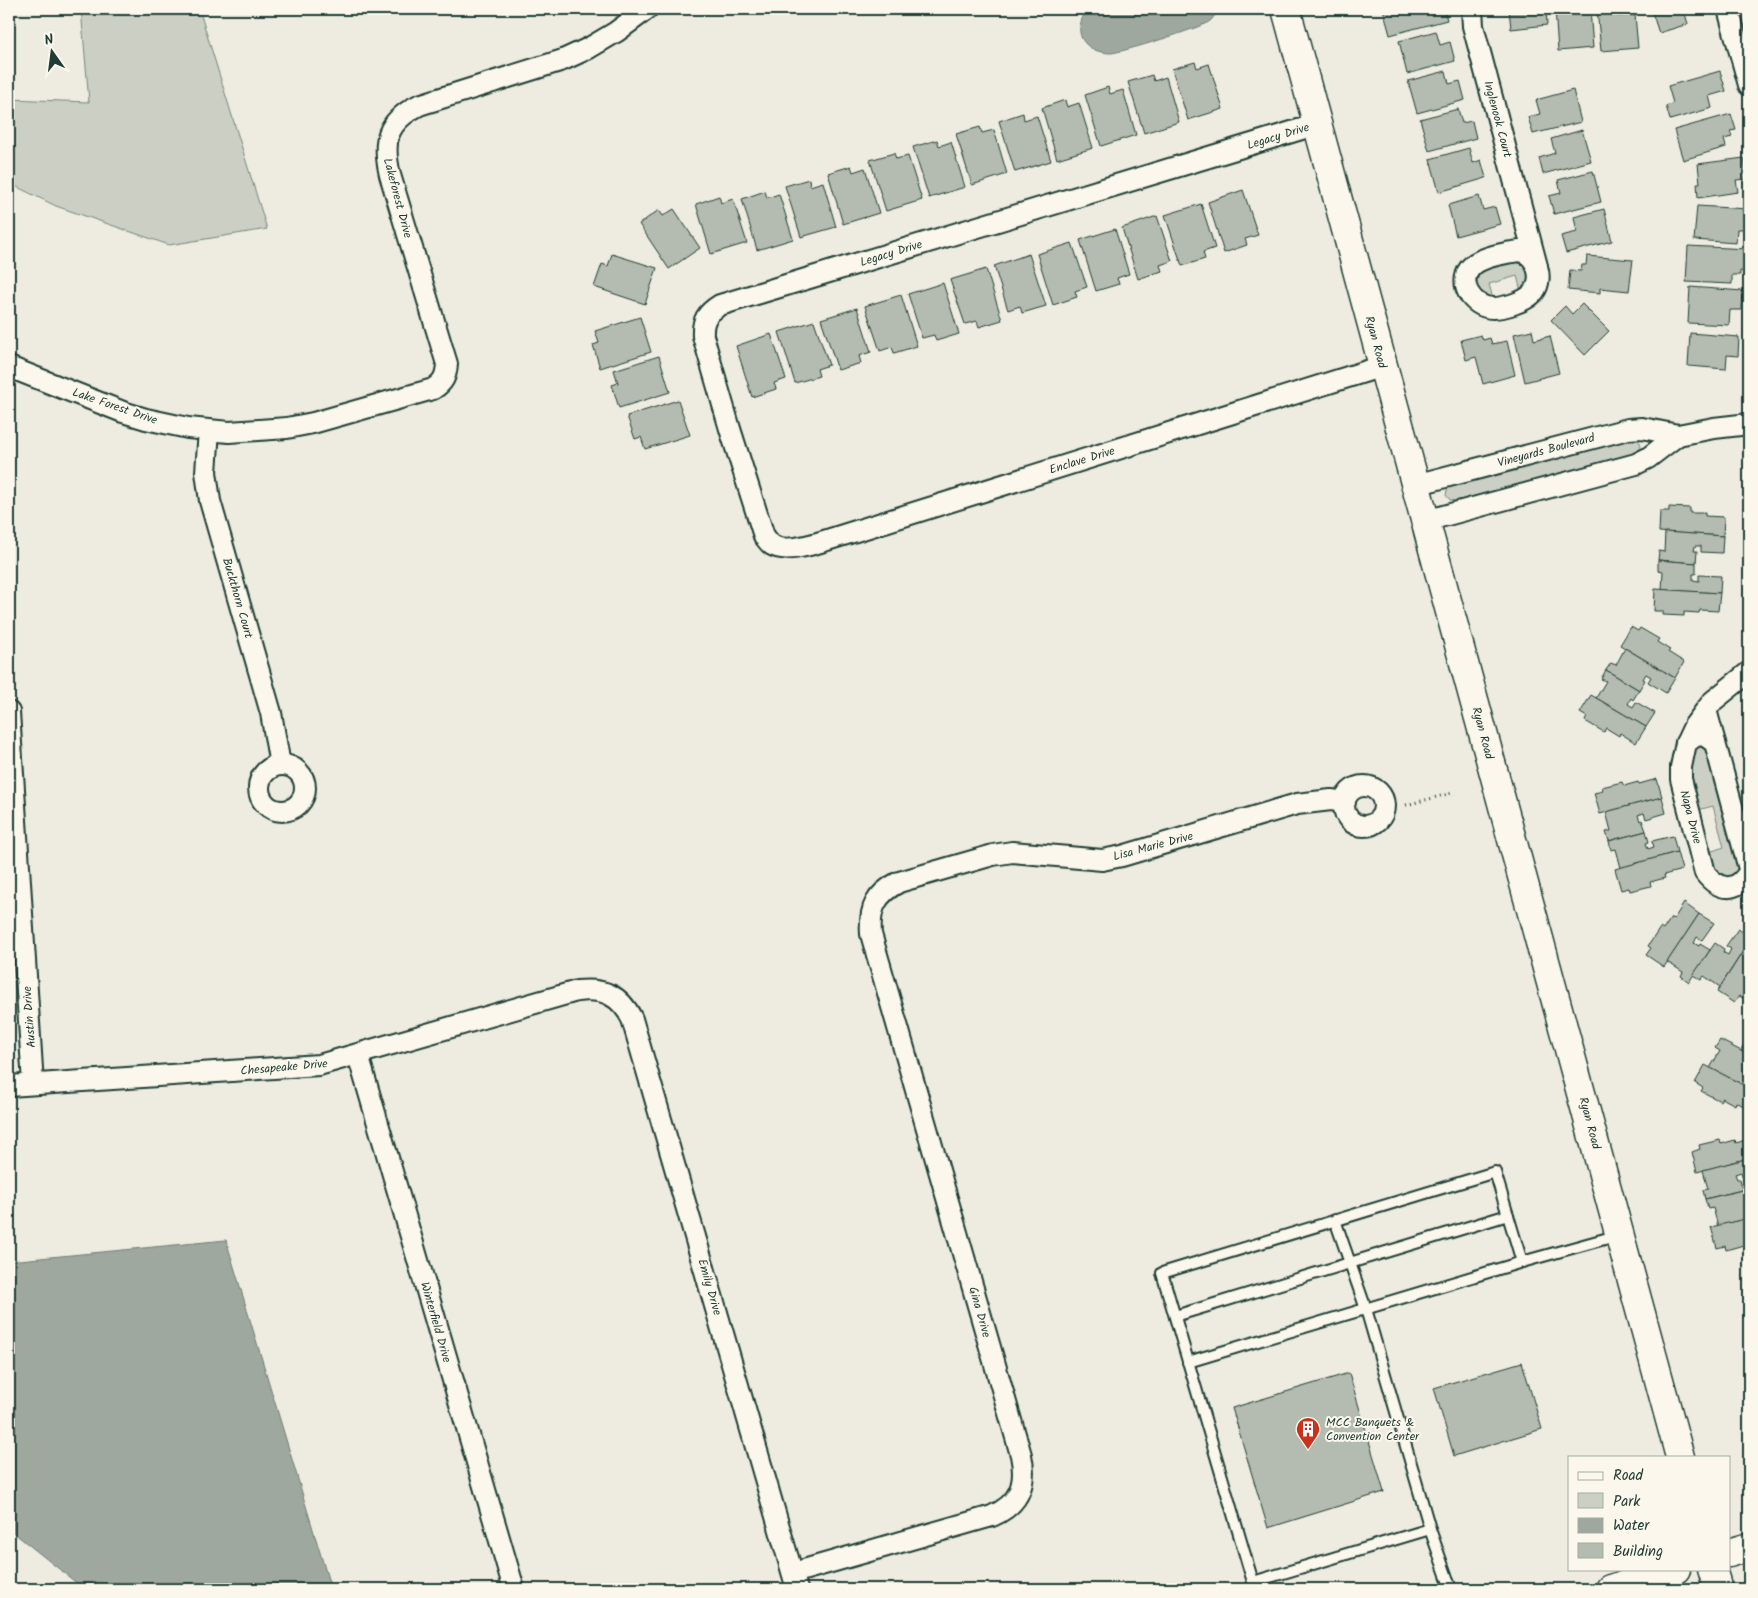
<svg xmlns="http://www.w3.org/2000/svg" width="1758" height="1598" viewBox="0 0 1758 1598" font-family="Kalam,sans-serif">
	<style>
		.green { fill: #cbcfc4; stroke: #75867c }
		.water { fill: #9fa89f; stroke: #6c7d74 }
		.building { fill: #b4bbb0; stroke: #1f3d34 }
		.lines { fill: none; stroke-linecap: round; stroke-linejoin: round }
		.lane-casing { stroke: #1f3d34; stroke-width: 14 }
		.street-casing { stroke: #1f3d34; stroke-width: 24 }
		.secondary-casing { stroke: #1f3d34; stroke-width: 31 }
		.path { stroke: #1f3d34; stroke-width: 3; stroke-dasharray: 1 4; stroke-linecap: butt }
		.lane { stroke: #fbf7ec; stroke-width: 10 }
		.street { stroke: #fbf7ec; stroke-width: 20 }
		.secondary { stroke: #fbf7ec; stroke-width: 28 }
		.labels { text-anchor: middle; stroke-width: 4; stroke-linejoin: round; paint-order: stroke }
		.street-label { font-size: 12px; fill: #1f3d34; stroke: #fbf7ec }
		.poi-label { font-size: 12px; fill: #1f3d34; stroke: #fbf7ec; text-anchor: start }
	</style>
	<rect width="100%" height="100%" fill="#eeece1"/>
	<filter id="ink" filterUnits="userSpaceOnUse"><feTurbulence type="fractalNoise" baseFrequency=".02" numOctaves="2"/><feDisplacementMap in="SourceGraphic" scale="10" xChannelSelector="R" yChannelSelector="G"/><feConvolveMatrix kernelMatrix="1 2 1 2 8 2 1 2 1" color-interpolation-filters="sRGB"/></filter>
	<g filter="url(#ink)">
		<g class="green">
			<polygon points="81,9 199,9 267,229 169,245 56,206 9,183 9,99 89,102"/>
			<path d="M1512 261 1523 263 1529 272 1528 283 1521 291 1517 276 1489 284 1493 299 1482 297 1476 288C1477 265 1494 266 1512 261Z"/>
			<path d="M1633 437C1642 441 1643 446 1637 453L1456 501 1450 500 1446 495 1447 490 1451 485Z"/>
			<path d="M1696 745H1702L1706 748 1739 867 1736 874 1729 879 1714 873 1709 852 1724 847 1713 806 1698 810C1694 794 1683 759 1696 745Z"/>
		</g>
		<g class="water">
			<path d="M1083 9H1216L1217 12C1215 14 1213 19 1210 21 1204 27 1120 53 1111 53 1087 53 1071 36 1085 13Z"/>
			<polygon points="226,1240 331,1589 84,1589 9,1529 9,1261"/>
		</g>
		<g class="building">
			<polygon points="1383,9 1444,9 1447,20 1390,35"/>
			<polygon points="1509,9 1546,9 1547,25 1511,29"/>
			<polygon points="1555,9 1575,9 1575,12 1579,12 1579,9 1590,9 1593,48 1558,51"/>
			<polygon points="1597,9 1616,9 1617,16 1635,15 1638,48 1601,51"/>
			<polygon points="1651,9 1688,9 1684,10 1688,24 1659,33"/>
			<polygon points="1436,31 1440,45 1450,42 1455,61 1407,74 1399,41"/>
			<polygon points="1195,62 1197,68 1209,64 1223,109 1188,120 1172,69"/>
			<polygon points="1446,71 1449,84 1460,81 1465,100 1417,113 1408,81"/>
			<polygon points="1720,71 1726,91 1709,96 1712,108 1670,120 1666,106 1673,103 1668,86"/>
			<polygon points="1152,75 1154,81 1166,77 1179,122 1144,133 1128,82"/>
			<polygon points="1108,87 1110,94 1123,90 1136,135 1101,146 1085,95"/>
			<polygon points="1573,90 1581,122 1533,134 1528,117 1540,114 1536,100"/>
			<polygon points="1065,100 1067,107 1079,103 1093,148 1057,159 1042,108"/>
			<polygon points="1458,109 1462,123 1472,121 1476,138 1429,151 1420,119"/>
			<polygon points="1023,113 1024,120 1037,116 1051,161 1015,172 999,121"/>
			<polygon points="1731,114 1736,130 1730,131 1732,137 1724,139 1726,147 1683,160 1674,130"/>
			<polygon points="980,127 982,133 994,130 1007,174 972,185 956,134"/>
			<polygon points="1582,130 1591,161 1543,174 1539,158 1555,153 1551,139"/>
			<polygon points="937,140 939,146 951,142 965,187 929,198 913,147"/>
			<polygon points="1469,148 1473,163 1481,160 1486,178 1439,192 1430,159"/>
			<polygon points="894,153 896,159 908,156 922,200 886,211 870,160"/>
			<polygon points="1744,158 1747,179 1736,180 1738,192 1698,198 1697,183 1700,183 1698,164"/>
			<polygon points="851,166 853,172 865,168 879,213 843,224 828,173"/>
			<polygon points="1593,171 1601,202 1554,214 1549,196 1561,193 1558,180"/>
			<polygon points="809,179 810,186 823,182 836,227 801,237 785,186"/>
			<polygon points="1243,190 1258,235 1245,239 1247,245 1224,253 1208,202"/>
			<polygon points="765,191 767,198 779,194 793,239 757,250 742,199"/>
			<polygon points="719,196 721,203 733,199 747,243 711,254 696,204"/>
			<polygon points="1479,196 1483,210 1495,207 1500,224 1456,236 1448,205"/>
			<polygon points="1201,204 1215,248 1203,252 1205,259 1182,266 1165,215"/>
			<polygon points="1697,206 1748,209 1747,229 1737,229 1736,243 1694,240"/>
			<polygon points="674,209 700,248 669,269 639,224 659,210 663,216"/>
			<polygon points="1604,209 1612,241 1566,253 1561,236 1577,232 1574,217"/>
			<polygon points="1157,216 1172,261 1160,265 1162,271 1138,279 1122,228"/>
			<polygon points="1115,229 1129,274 1117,278 1119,284 1096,291 1080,240"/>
			<polygon points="1072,243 1087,287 1075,291 1077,297 1053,305 1037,254"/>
			<polygon points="1688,246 1748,249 1747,272 1740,271 1740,275 1732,275 1732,284 1686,282"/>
			<polygon points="612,254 657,268 645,304 594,287 602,264 608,266"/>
			<polygon points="1029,254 1046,306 1022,313 1020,306 1008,310 994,266"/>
			<polygon points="1587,256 1633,260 1629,291 1600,288 1600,293 1568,290 1570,270 1581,271 1582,265 1586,265"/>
			<polygon points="986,269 1002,320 979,327 977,321 965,324 950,280"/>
			<polygon points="943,283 959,334 936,341 934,335 922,338 908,294"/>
			<polygon points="1690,287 1743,291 1742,310 1730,310 1729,325 1688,323"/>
			<polygon points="901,295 917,346 894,353 892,347 880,351 865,306"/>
			<polygon points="1582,304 1609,331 1585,355 1551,320 1565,306 1572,314"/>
			<polygon points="857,308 871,352 859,356 861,363 838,370 821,319"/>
			<polygon points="640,317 651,352 600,368 593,345 599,343 595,331"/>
			<polygon points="814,321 829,365 817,369 819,376 795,383 779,332"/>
			<polygon points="1532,330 1534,340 1550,336 1559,373 1525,382 1514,334"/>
			<polygon points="1690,333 1739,337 1738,356 1727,355 1726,369 1688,366"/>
			<polygon points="771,334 786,379 774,383 776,389 752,397 736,346"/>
			<polygon points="1481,335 1483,340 1490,338 1492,344 1507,341 1515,375 1483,384 1476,357 1466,360 1461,340"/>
			<polygon points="659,356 670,392 619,408 612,385 618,383 614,370"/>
			<polygon points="678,400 690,435 645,449 641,437 635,439 627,416"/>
			<polygon points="1669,507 1690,508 1690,513 1705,513 1705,516 1724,517 1723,536 1659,532 1660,511 1669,511"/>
			<polygon points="1665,532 1723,536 1722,553 1701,552 1701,546 1695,546 1694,551 1697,551 1696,563 1658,560 1659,551 1664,552"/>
			<polygon points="1658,560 1696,563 1696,574 1693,574 1693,580 1699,581 1699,575 1721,576 1720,593 1662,590 1663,571 1658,570"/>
			<polygon points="1655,589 1720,593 1718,611 1700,610 1699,613 1684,612 1684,616 1663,615 1663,611 1654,611"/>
			<polygon points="1631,627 1638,631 1640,628 1659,639 1657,642 1670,650 1668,652 1684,662 1675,678 1620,645"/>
			<polygon points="1625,648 1675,678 1666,693 1648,682 1651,677 1646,674 1643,679 1645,680 1639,690 1606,670 1611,663 1616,665"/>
			<polygon points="1606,670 1639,690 1633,700 1631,698 1628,704 1633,707 1636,702 1655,713 1646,727 1596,698 1606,681 1601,679"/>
			<polygon points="1591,695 1646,727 1636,743 1620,733 1619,736 1606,728 1604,732 1585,721 1587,717 1580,713"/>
			<polygon points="1657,779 1662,797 1600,814 1594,793 1603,791 1602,787 1622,782 1624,786 1638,782 1639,784"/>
			<polygon points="1662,797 1666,813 1646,819 1644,813 1638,815 1640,821 1642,820 1646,831 1609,841 1606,832 1611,831 1606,812"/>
			<polygon points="1646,831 1649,842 1646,843 1648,849 1654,847 1652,841 1673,836 1677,852 1621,868 1616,849 1611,850 1609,841"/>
			<polygon points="1677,852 1682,870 1664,875 1665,878 1650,882 1651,886 1630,891 1629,888 1621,890 1615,869"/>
			<polygon points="1684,903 1699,914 1664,967 1646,955 1651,948 1648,946 1660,928 1663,930 1671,918 1674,919"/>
			<polygon points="1699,914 1714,923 1702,940 1697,937 1694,943 1699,946 1700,944 1710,950 1689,982 1681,976 1683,972 1667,962"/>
			<polygon points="1738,929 1749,936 1749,942 1720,987 1704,976 1701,980 1693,975 1715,943 1724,949 1723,952 1728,955 1731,949 1726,946"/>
			<polygon points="1749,942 1749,988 1743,998 1739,996 1734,1003 1717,992"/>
			<polygon points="1720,1040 1749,1055 1749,1066 1748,1068 1746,1067 1743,1072 1748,1075 1749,1074 1749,1088 1710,1068 1720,1051 1715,1048"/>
			<polygon points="1745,1043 1749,1045 1749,1055 1741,1051"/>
			<polygon points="1705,1065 1749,1088 1749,1109 1736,1102 1735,1105 1722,1098 1720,1101 1701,1091 1703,1088 1695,1083"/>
			<polygon points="1749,1139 1749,1158 1697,1172 1692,1152 1700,1149 1699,1145 1720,1140 1721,1144 1735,1140 1736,1143"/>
			<polygon points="1749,1158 1749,1176 1743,1178 1741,1172 1735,1174 1737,1179 1740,1179 1742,1190 1705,1199 1703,1190 1708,1189 1703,1170"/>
			<polygon points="1742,1190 1745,1201 1743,1202 1744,1207 1749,1206 1749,1218 1718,1226 1713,1208 1708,1209 1705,1199"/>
			<polygon points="1749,1218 1749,1240 1746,1240 1747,1244 1726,1250 1725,1246 1717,1248 1711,1227"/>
			<polygon points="1749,1302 1749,1328 1745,1327 1748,1319 1744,1318"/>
			<polygon points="1522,1362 1542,1429 1454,1456 1434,1388"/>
			<polygon points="1349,1373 1384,1492 1268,1528 1232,1408"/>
		</g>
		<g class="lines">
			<g class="lane-casing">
				<g id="lane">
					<polyline points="1335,1220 1366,1309 1430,1529"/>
					<polyline points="1175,1316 1508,1215"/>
					<polyline points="1188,1362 1522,1262"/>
					<polyline points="1451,1589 1430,1529 1253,1582 1162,1273 1495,1172 1522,1262 1619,1235"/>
				</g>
			</g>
			<g class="street-casing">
				<g id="street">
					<polyline points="1472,9 1473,26 1537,266"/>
					<polyline points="1728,9 1749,85"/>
					<path d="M1318 124 720 305C707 313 702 320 703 336L730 429 764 536C766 538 769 543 772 545 784 553 811 545 824 541L1383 366"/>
					<path d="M1520 251C1538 255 1545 281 1532 294 1524 302 1504 308 1493 308 1472 308 1455 281 1473 265 1482 257 1508 252 1520 251Z"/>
					<path d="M9 367 123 412 146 419 188 428 229 432 287 428 313 423 433 389C444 382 446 376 447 364L390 175C382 141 386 122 419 105L563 60 589 48 616 32 647 9"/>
					<polyline points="209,430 206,472 210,501 271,713 280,765"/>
					<polyline points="1678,435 1714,428 1749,424"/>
					<polyline points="1415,485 1628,429 1642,428 1678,435 1648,458 1636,464 1425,521"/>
					<polyline points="1706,710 1713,701 1749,672"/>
					<polyline points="9,712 33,1084"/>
					<polyline points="1686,743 1694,726 1706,710 1715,743"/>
					<circle cx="282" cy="788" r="23"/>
					<circle cx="1364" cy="806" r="20"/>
					<path d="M1749 869 1715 743 1704 735 1695 736 1686 743 1681 767V779L1705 873C1719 891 1736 893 1749 872"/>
					<polyline points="358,1055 514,1589"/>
					<path d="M9 1086 319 1065 577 991C604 988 620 995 632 1019L797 1589"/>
					<path d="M793 1573 992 1516C1020 1504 1027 1484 1021 1455L871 934C869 908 876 894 899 882L993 855 1012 852 1102 860 1122 856 1297 804 1331 800 1345 802"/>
				</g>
			</g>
			<g class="secondary-casing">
				<g id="secondary">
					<polyline points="1286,9 1680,1457"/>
					<polyline points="1729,1553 1749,1547"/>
					<polyline points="1712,1569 1718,1589"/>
					<polyline points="1610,1589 1676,1569"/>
				</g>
			</g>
			<polyline class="path" points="1406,805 1452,793"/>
			<use href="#lane" class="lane"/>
			<use href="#street" class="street"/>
			<use href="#secondary" class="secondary"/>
		</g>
	</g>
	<defs>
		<g id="building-pin" transform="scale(1.25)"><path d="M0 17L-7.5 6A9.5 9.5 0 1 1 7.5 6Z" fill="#c8321e" stroke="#fbf7ec"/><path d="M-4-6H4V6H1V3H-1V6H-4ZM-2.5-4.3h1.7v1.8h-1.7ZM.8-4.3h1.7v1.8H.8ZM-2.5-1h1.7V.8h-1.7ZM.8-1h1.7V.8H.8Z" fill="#fff"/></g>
	</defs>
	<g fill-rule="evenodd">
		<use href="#building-pin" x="1308" y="1429"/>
	</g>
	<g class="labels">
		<g class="street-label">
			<text transform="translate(1498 119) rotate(75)" y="4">Inglenook Court</text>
			<text transform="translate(1278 136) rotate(-17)" y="4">Legacy Drive</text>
			<text transform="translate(398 198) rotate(75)" y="4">Lakeforest Drive</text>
			<text transform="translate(891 253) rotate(-17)" y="4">Legacy Drive</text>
			<text transform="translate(1376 342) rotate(75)" y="4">Ryan Road</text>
			<text transform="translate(115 406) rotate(19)" y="4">Lake Forest Drive</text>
			<text transform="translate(1546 450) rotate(-15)" y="4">Vineyards Boulevard</text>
			<text transform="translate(1082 460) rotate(-17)" y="4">Enclave Drive</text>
			<text transform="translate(238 598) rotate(74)" y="4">Buckthorn Court</text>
			<text transform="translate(1483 733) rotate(75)" y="4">Ryan Road</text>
			<text transform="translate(1691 817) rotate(75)" y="4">Napa Drive</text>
			<text transform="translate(1153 846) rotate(-15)" y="4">Lisa Marie Drive</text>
			<text transform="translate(29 1017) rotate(-94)" y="4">Austin Drive</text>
			<text transform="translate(284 1067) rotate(-5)" y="4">Chesapeake Drive</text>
			<text transform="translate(1590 1123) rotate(75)" y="4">Ryan Road</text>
			<text transform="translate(710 1287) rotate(74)" y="4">Emily Drive</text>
			<text transform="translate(980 1312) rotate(74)" y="4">Gina Drive</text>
			<text transform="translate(436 1322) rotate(74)" y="4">Winterfield Drive</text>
		</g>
		<g class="poi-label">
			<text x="1326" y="1426">MCC Banquets &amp;<tspan x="1326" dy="14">Convention Center</tspan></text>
		</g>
	</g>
	<rect width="1758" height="1598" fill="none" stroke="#fbf7ec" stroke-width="30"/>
	<rect x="15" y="15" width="1728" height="1568" fill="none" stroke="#1f3d34" stroke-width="2" filter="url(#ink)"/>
	<rect x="1568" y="1456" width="162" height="115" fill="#fbf7ec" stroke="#a3ada2"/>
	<rect x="1578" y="1472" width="25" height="8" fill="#fbf7ec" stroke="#a3ada2"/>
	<text x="1613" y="1480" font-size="15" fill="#1f3d34">Road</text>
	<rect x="1578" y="1493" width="25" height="15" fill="#cbcfc4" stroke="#a3ada2"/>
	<text x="1613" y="1506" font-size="15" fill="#1f3d34">Park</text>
	<rect x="1578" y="1518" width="25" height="15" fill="#9fa89f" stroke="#a3ada2"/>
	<text x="1613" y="1530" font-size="15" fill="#1f3d34">Water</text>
	<rect x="1578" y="1543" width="25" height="15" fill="#b4bbb0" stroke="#a3ada2"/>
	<text x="1613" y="1556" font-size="15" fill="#1f3d34">Building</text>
	<g transform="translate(52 52) rotate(346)" stroke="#fbf7ec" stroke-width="4" paint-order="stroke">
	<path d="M0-4L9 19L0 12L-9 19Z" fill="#1f3d34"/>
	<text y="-8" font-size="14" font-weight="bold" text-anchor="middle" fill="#1f3d34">N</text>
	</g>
</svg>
